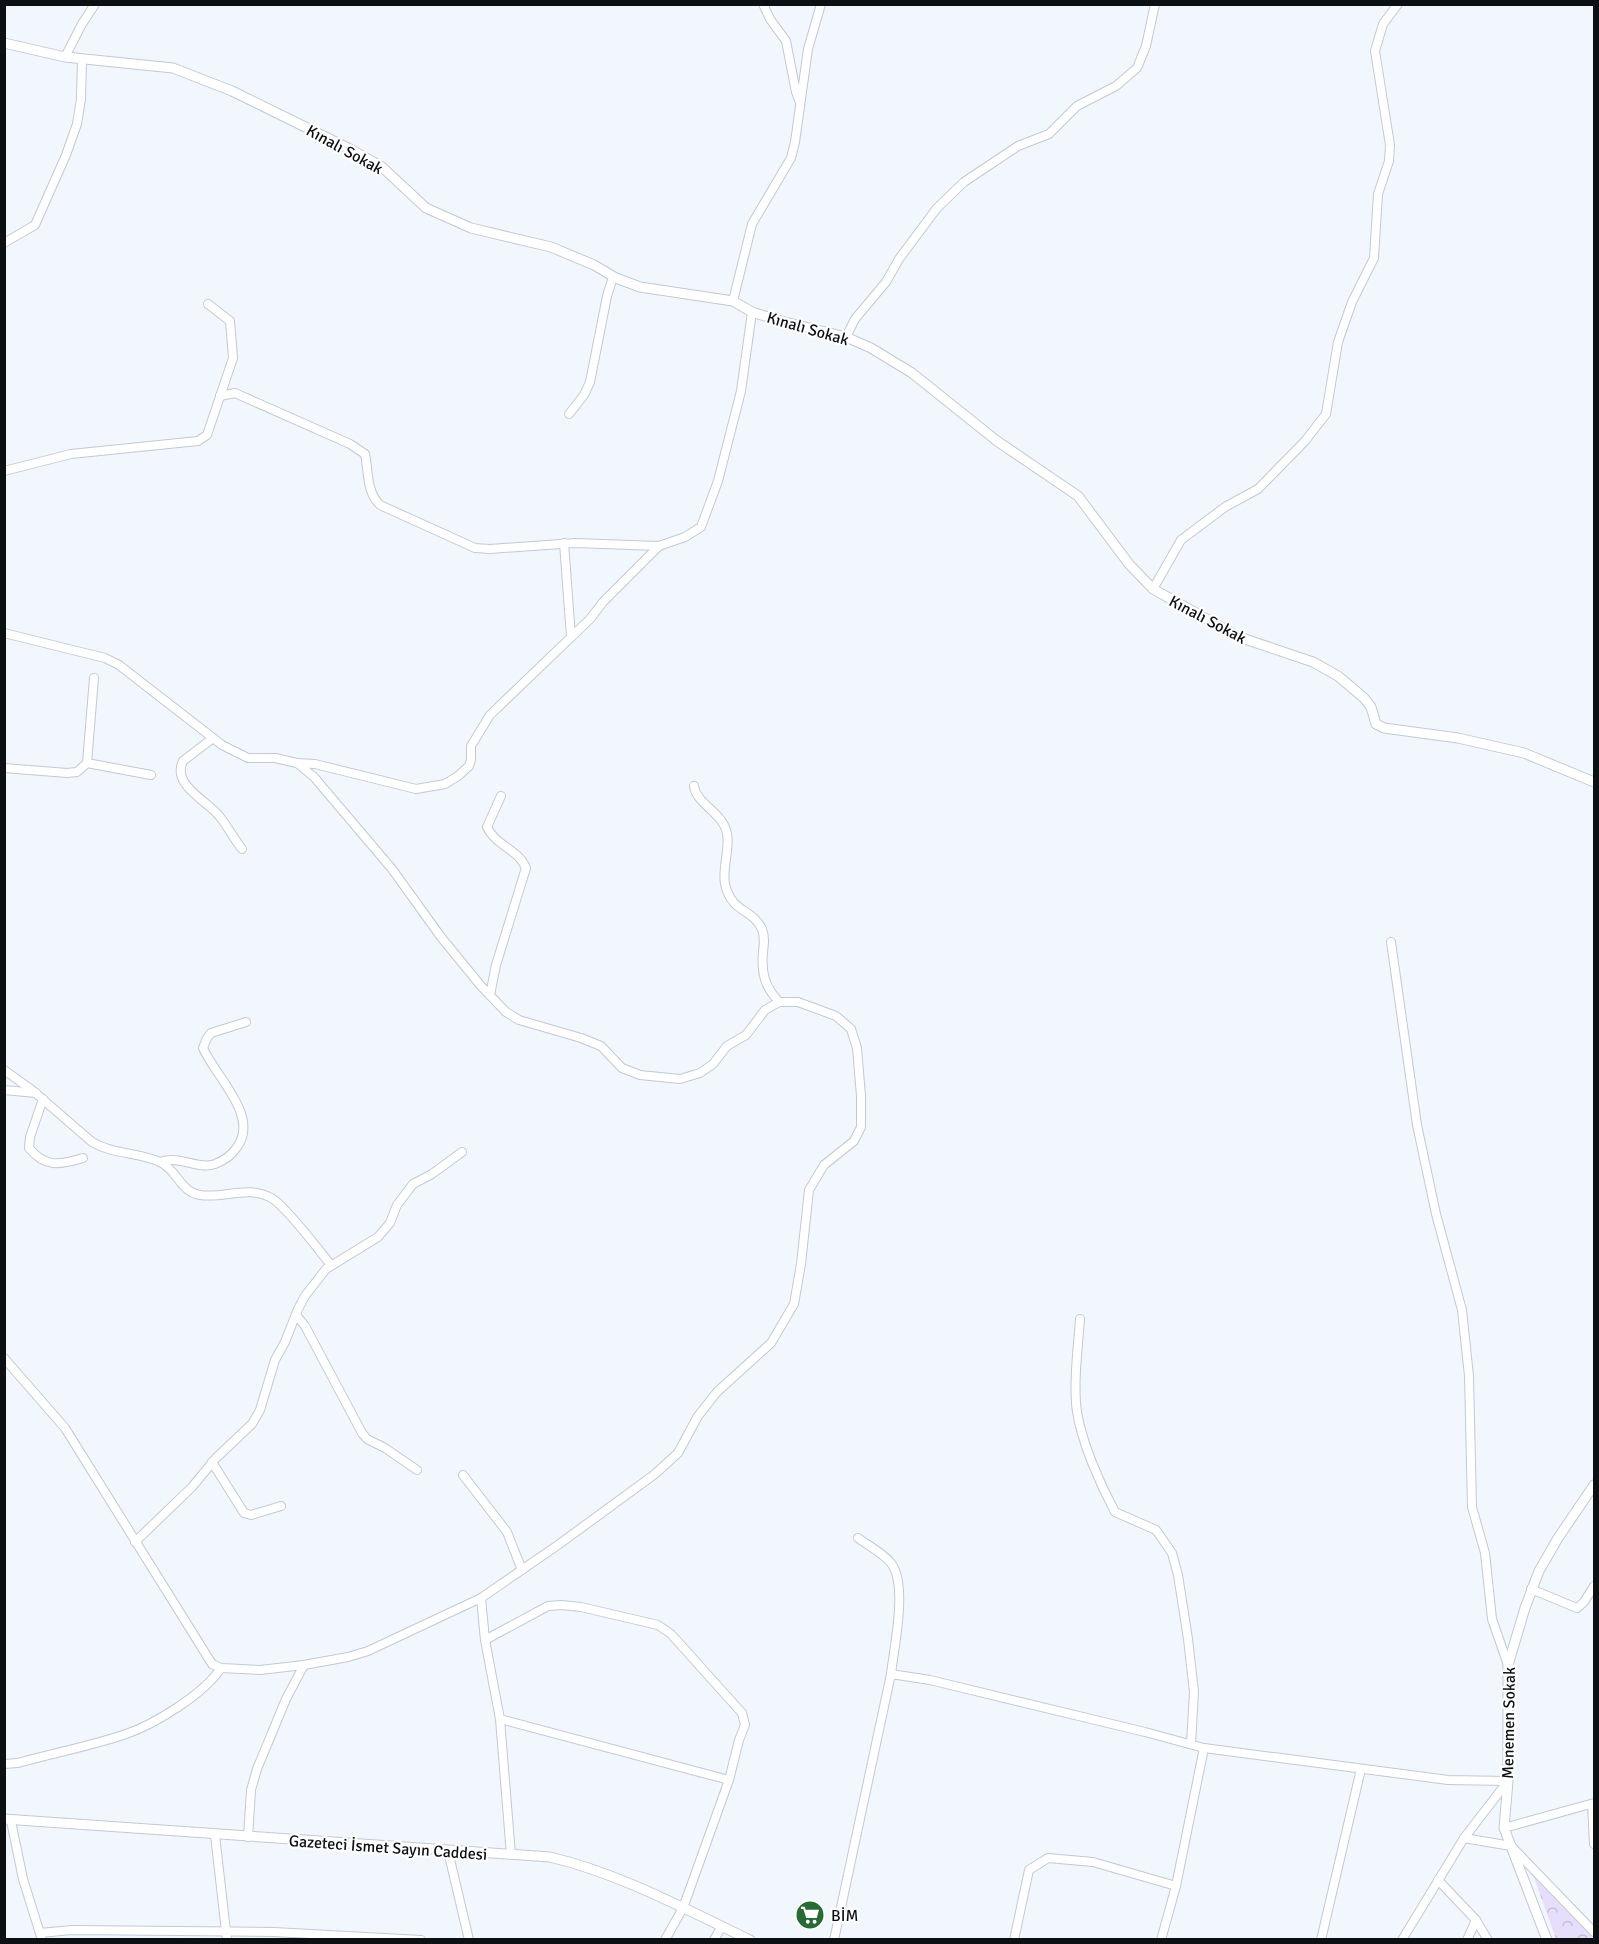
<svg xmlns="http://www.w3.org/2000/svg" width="1599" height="1944" viewBox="0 0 1599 1944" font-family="Signika,sans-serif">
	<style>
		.park { fill: url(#park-crowns) }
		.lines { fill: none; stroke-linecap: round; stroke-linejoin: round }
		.minor-casing { stroke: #c2c9d4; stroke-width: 10 }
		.tertiary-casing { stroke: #c2c9d4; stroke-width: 11 }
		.minor { stroke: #fff; stroke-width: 8 }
		.tertiary { stroke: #fff; stroke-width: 9 }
		.labels { text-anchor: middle; stroke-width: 4.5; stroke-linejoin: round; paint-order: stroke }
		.street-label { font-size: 16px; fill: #0d1013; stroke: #fff }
		.poi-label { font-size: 16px; fill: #0d1013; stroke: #fff; text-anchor: start }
	</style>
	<defs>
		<pattern id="park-crowns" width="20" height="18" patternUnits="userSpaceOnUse" patternTransform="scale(1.5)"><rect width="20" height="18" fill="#e7defb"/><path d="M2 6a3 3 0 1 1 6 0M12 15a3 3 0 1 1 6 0" fill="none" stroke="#c5bdd6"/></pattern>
	</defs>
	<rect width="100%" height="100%" fill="#f2f7fd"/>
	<polygon class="park" points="1533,1875 1594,1939 1556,1939"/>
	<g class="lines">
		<g class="minor-casing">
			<g id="minor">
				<polyline points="763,4 770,19 786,41 796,92 799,100"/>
				<polyline points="65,57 82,24 95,4"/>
				<polyline points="4,243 35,225 66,155 77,124 81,99 82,60"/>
				<polyline points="733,301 752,224 791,158 795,142 808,49 821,4"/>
				<polyline points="846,337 855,319 886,282 899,259 937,208 964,182 1018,146 1049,134 1077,106 1116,86 1137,68 1146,46 1155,4"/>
				<path d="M220 396 235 393 350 444 365 454C369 473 366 491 380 505L475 548 490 549 575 543 659 546 685 537 701 527 718 481 741 391 752 312"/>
				<polyline points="569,414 584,395 590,382 607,296 613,277"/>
				<polyline points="4,471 71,454 198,441 207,435 233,358 230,321 208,304"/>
				<polyline points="564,543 571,637"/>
				<polyline points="1153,589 1181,540 1225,507 1258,489 1305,441 1326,414 1338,342 1352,302 1374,258 1378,194 1389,161 1390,145 1375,51 1383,24 1398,4"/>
				<polyline points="4,633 105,658 119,665 222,745 248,758 275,758 297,763 314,777 392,869 441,937 481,986 506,1012 519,1020 581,1038 601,1046 622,1068 640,1075 680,1079 700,1073 713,1064 727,1046 746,1035 765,1010 779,1002 798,1002 836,1016 851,1029 857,1048 861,1096 861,1127 854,1141 824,1165 809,1190 801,1264 794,1304 771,1343 717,1392 698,1416 678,1453 655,1474 558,1545 481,1598 485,1640 500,1719 511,1855"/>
				<path d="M213 738 183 761C171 785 208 801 220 817 228 827 234 839 242 849"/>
				<polyline points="87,763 151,775"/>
				<polyline points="297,763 315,764 416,789 445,784 458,776 469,766 471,760 471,746 490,715 590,619 603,602 659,546"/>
				<polyline points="4,768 67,773 77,772 87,763 94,678"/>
				<path d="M694 786C696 804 724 813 727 834 730 850 722 868 725 884 732 914 751 907 762 929 765 937 764 944 763 952 761 973 765 987 779 1002"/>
				<polyline points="1391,942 1417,1125 1436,1214 1462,1310 1469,1376 1472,1507 1485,1553 1492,1619 1508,1665"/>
				<path d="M490 995 496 965 526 868C519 850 495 845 487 827L501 796"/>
				<path d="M4 1070 32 1090 92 1142C114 1155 140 1152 162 1163 177 1171 181 1192 200 1195 224 1199 249 1184 273 1199 289 1210 317 1248 331 1265"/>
				<polyline points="4,1090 36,1093"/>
				<path d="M43 1099 30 1137 29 1148C45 1168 60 1165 83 1158"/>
				<path d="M160 1162C181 1155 197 1170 215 1164 223 1161 232 1155 237 1147 260 1116 215 1076 203 1048L207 1038 211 1033 246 1022"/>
				<polyline points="296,1315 305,1326 362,1433 367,1439 385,1448 417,1470"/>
				<path d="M1080 1319C1078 1347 1073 1385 1077 1412 1082 1443 1100 1484 1115 1512L1156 1530 1172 1553 1178 1575 1188 1639 1194 1692 1191 1744"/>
				<polyline points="4,1358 65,1428 212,1664 221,1668 260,1670 304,1665 348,1657 368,1651 481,1598"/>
				<polyline points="212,1462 244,1513 251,1515 281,1506"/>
				<polyline points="463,1475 507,1532 522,1570"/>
				<path d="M858 1538C869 1546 883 1553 891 1563 908 1585 894 1647 891 1674"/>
				<polyline points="135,1542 192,1487 216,1458 252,1424 260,1410 275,1360 285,1342 298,1309 305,1296 326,1269 378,1237 390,1223 397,1205 413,1184 432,1174 462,1152"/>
				<polyline points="1531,1589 1577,1608 1584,1602 1594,1586"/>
				<polyline points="485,1640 548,1606 561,1605 581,1607 658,1625 671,1634 742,1713 745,1725 739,1740 729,1780 683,1908 665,1940"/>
				<polyline points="500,1719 729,1780"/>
				<path d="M4 1764 18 1763C54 1753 91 1746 126 1734 155 1724 204 1694 221 1668"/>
				<polyline points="1592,1804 1594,1844"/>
				<polyline points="11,1821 23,1879 42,1940"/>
				<polyline points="1504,1828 1594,1803"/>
				<polyline points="215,1835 227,1940"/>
				<polyline points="248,1837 251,1790 257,1769 286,1699 304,1665"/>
				<polyline points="1464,1838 1511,1846 1594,1932"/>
				<polyline points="448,1851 469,1940"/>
				<polyline points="1438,1880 1476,1920"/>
				<polyline points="40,1933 72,1930 274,1932 421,1940"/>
				<polyline points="714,1940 722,1926"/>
				<polyline points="834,1940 891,1674 930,1680 1145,1732 1204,1748 1448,1780 1508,1781"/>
				<polyline points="1014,1940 1029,1870 1048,1858 1093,1862 1176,1886"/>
				<polyline points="1161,1940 1176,1886 1204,1748"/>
				<polyline points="1321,1940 1361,1769"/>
				<polyline points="1402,1940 1464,1838 1508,1781"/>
				<polyline points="1467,1940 1476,1920 1488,1940"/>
			</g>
		</g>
		<g class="tertiary-casing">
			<g id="tertiary">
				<polyline points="4,43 65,57 173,68 232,91 350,149 382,167 426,208 471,228 551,247 594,265 616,278 640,287 733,301 752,312 781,321 846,337 871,348 912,373 997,441 1078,496 1129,564 1153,589 1239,637 1313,662 1338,676 1364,698 1371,707 1376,724 1384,728 1458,738 1524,753 1594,782"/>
				<path d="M4 1819 550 1857C621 1874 685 1909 750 1940"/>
				<polyline points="1547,1940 1504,1828 1508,1781 1508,1665 1525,1608 1539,1571 1558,1538 1594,1485"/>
			</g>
		</g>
		<use href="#minor" class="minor"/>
		<use href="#tertiary" class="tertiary"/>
	</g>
	<defs>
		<g id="supermarket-disc" transform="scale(1.5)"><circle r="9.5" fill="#286a34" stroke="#fff"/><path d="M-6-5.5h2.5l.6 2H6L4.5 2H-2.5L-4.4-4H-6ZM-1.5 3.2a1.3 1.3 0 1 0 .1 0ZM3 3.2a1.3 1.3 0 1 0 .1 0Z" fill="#fff"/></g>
	</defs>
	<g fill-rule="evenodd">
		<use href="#supermarket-disc" x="810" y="1915"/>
	</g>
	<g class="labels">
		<g class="street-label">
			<text transform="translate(345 149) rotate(29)" y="6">Kınalı Sokak</text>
			<text transform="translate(808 328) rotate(16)" y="6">Kınalı Sokak</text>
			<text transform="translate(1208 619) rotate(28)" y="6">Kınalı Sokak</text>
			<text transform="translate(1508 1723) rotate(-89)" y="6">Menemen Sokak</text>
			<text transform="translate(388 1847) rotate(4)" y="6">Gazeteci İsmet Sayın Caddesi</text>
		</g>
		<g class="poi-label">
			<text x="831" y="1921">BİM</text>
		</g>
	</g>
	<rect width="1599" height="1944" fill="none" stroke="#0d1013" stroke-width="12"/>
</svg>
